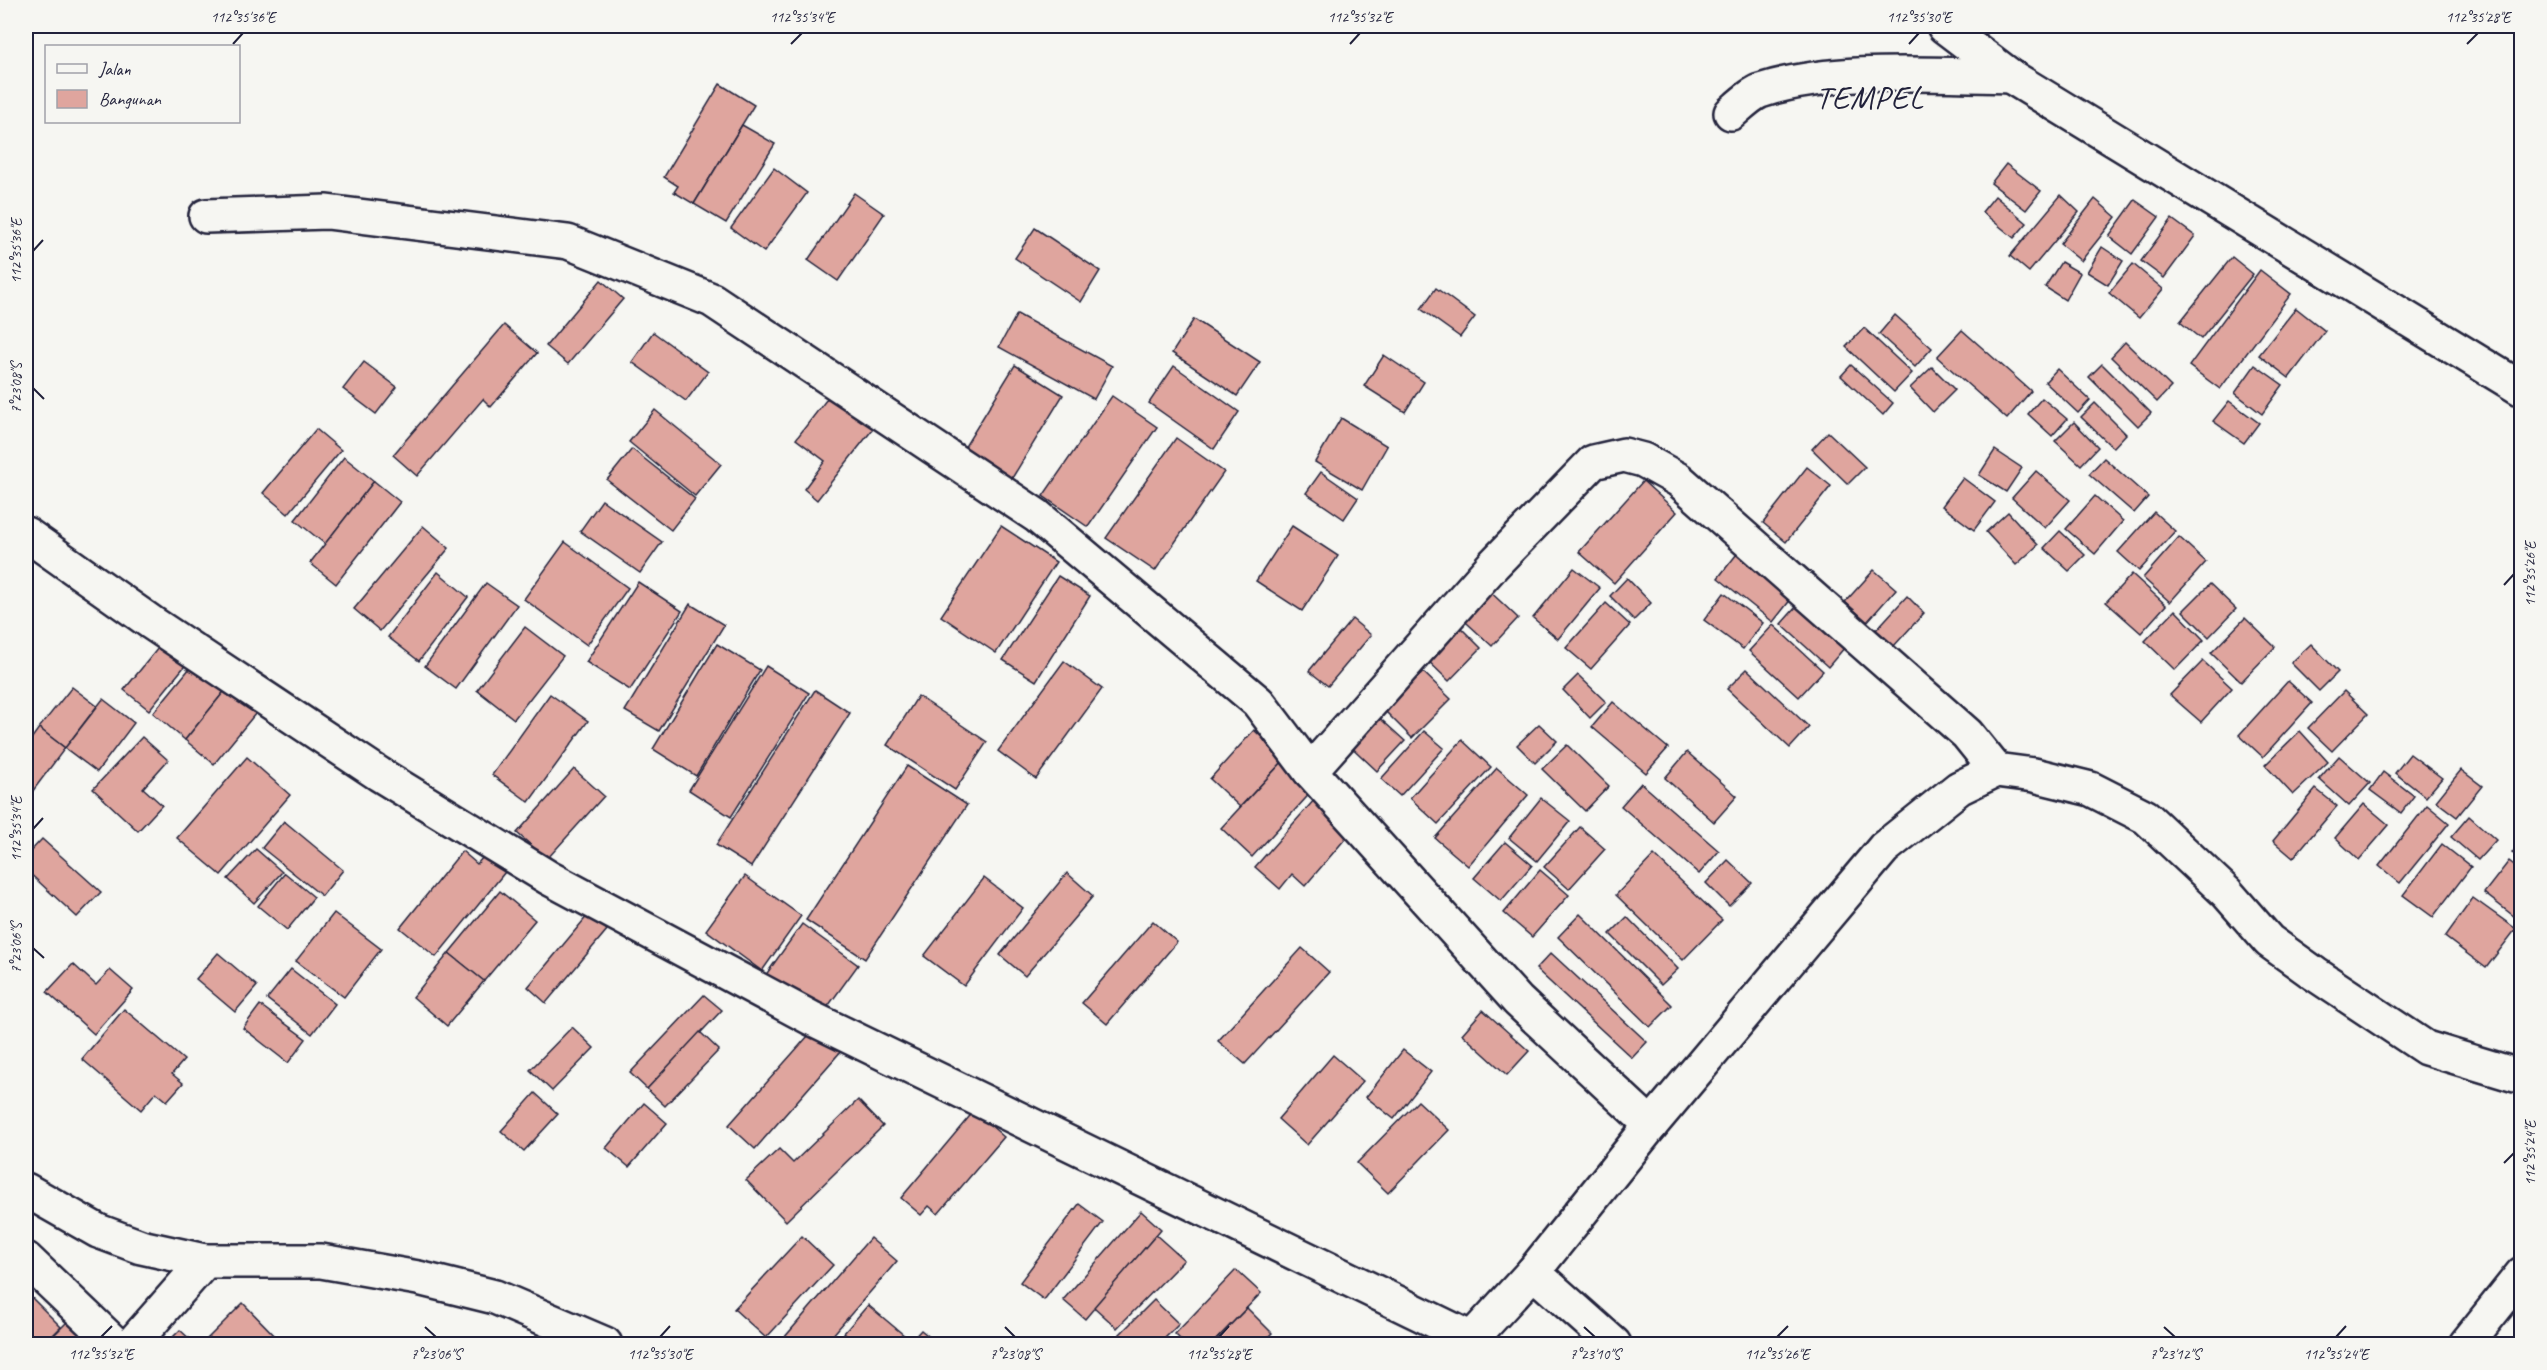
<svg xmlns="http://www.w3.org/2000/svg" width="2547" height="1370" viewBox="0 0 2547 1370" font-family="Caveat,sans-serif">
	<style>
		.building { fill: #dfa59e; stroke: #22223b; stroke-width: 1.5 }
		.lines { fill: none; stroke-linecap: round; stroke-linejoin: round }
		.street-casing { stroke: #22223b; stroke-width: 38 }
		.street { stroke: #f6f6f2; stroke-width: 33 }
		.ticks { fill: none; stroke: #22223b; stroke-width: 2 }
		.labels { text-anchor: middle; stroke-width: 4.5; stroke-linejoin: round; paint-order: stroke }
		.quarter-label { font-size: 32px; letter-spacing: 1.5px; fill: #22223b; stroke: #f6f6f2 }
		.neatline { fill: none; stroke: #22223b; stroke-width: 2 }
		.ticks-label { font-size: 15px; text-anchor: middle; fill: #22223b }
	</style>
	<rect width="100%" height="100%" fill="#f6f6f2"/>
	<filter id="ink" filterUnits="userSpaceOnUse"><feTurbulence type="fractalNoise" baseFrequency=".0167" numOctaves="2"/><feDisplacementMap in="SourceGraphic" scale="12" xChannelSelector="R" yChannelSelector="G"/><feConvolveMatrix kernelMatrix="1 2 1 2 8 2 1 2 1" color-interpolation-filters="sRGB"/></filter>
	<g filter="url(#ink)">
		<g class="building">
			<polygon points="720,84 754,105 694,204 674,192 678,186 664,177"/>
			<polygon points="742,125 775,144 726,223 694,204"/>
			<polygon points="2006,164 2041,191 2026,210 1991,183"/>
			<polygon points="774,168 807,193 764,252 731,228"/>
			<polygon points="854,193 884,214 838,281 808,260"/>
			<polygon points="2061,195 2079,212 2029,272 2010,256"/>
			<polygon points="1995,196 2027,223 2014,238 1982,212"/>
			<polygon points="2095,199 2116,217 2081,261 2060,244"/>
			<polygon points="2135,200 2159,217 2132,254 2109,236"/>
			<polygon points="2172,219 2195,236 2164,278 2141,261"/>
			<polygon points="1035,228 1100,271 1081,302 1015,258"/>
			<polygon points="2102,247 2123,261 2108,285 2087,272"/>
			<polygon points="2232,257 2253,274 2201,339 2180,322"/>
			<polygon points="2061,262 2080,273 2065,300 2045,287"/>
			<polygon points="2133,264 2163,289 2139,318 2109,293"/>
			<polygon points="2260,270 2291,294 2220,389 2189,366"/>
			<polygon points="601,280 623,299 568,364 546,346"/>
			<polygon points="1436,288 1475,317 1460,337 1421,309"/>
			<polygon points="2296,308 2325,331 2289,378 2259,355"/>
			<polygon points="1017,314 1112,366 1094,399 999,347"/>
			<polygon points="1895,315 1932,348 1915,367 1879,334"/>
			<polygon points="1194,319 1260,362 1237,396 1172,353"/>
			<polygon points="504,325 537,353 491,407 483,399 417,476 393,455"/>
			<polygon points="1864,328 1912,373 1894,392 1846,347"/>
			<polygon points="1962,330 2031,391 2007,419 1937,357"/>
			<polygon points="653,332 708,372 686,401 632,362"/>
			<polygon points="2125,342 2171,387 2157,402 2111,357"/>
			<polygon points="1384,355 1424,382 1405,412 1364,386"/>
			<polygon points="364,362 397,387 376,414 343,389"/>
			<polygon points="2102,364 2151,413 2138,426 2089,377"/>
			<polygon points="1015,365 1063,395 1006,488 958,458"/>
			<polygon points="1851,365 1893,403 1883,415 1841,376"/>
			<polygon points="2255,365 2283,385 2262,414 2235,393"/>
			<polygon points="1174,366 1239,412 1214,449 1149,403"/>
			<polygon points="1932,367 1955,390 1933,412 1910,388"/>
			<polygon points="2057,369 2090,400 2078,413 2045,382"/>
			<polygon points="833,391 876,425 817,500 804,489 825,461 796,439"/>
			<polygon points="1112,396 1157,427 1088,527 1043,496"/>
			<polygon points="2042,398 2067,419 2052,436 2028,414"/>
			<polygon points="2229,401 2259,423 2244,443 2213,421"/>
			<polygon points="2095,403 2126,434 2113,448 2081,417"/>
			<polygon points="655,410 721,464 695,496 629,442"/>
			<polygon points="1341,418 1387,446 1362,490 1315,462"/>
			<polygon points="2074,422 2098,447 2081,465 2055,441"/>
			<polygon points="316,429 341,450 288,514 263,493"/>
			<polygon points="1828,432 1865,467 1848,484 1812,449"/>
			<polygon points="1176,438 1224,472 1155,571 1106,538"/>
			<polygon points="632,449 695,499 671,530 607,480"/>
			<polygon points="1995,450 2022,468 2006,492 1979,475"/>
			<polygon points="344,457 374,481 325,544 295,520"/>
			<polygon points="2104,458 2148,497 2134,513 2089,474"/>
			<polygon points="1807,467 1831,486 1786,542 1763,523"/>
			<polygon points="2036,471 2070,500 2045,528 2012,498"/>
			<polygon points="1321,472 1358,498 1344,519 1306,493"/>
			<polygon points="1963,478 1995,502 1974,530 1942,506"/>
			<polygon points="374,481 400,502 336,584 310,563"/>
			<polygon points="1643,481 1677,512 1614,583 1579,552"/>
			<polygon points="2095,496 2123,521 2095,554 2066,529"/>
			<polygon points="602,500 662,542 640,573 580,531"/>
			<polygon points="2008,512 2038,545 2016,565 1986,532"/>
			<polygon points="2154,512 2175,531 2139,571 2118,552"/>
			<polygon points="423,526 449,548 380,631 354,609"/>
			<polygon points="1001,526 1056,562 996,653 941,616"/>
			<polygon points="1292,526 1338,556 1302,611 1256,581"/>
			<polygon points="2060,531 2085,555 2069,571 2044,548"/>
			<polygon points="2179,537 2206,562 2170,602 2143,578"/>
			<polygon points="565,542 628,588 587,645 524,599"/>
			<polygon points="1740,550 1795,594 1773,622 1718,578"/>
			<polygon points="1574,568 1600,588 1558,639 1533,618"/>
			<polygon points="1874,570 1896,589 1867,622 1845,602"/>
			<polygon points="438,572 468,597 419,661 388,637"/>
			<polygon points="2132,574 2166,605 2141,633 2106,602"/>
			<polygon points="1058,576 1090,596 1036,681 1003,660"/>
			<polygon points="1627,578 1651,603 1634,620 1610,596"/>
			<polygon points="638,582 682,611 630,690 586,662"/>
			<polygon points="486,583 517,605 456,689 425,666"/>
			<polygon points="2210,584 2236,609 2209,637 2183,611"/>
			<polygon points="1483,585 1518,618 1492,646 1456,613"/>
			<polygon points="1724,593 1763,623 1743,649 1704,620"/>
			<polygon points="1907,596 1924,613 1893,647 1875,631"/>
			<polygon points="1804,598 1851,640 1828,667 1781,624"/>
			<polygon points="1606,603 1630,625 1591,669 1566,648"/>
			<polygon points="690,604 724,625 659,731 625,711"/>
			<polygon points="2175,610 2204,640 2175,670 2145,641"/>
			<polygon points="2245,618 2275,647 2241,682 2211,653"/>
			<polygon points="1352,619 1371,635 1328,686 1309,671"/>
			<polygon points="1455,622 1481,648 1449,681 1422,655"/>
			<polygon points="1773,625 1823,671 1799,697 1749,651"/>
			<polygon points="525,627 563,656 514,719 477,690"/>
			<polygon points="167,637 192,657 149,710 124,690"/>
			<polygon points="717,644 760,670 696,776 653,749"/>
			<polygon points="2311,644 2338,672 2319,691 2291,663"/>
			<polygon points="199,657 231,683 185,740 153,713"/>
			<polygon points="1064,661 1102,689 1036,779 998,751"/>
			<polygon points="2203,661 2232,688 2201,722 2170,695"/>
			<polygon points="766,666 809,693 731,817 689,790"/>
			<polygon points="1419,668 1451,699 1412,738 1381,707"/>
			<polygon points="1747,669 1809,727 1790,748 1727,689"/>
			<polygon points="1578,675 1606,702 1590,718 1563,690"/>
			<polygon points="2288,681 2312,703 2263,757 2239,735"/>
			<polygon points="231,683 260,708 214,764 185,740"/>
			<polygon points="72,687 97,706 65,748 39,728"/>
			<polygon points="815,690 850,713 751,867 716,845"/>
			<polygon points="2344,691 2368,714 2332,751 2308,728"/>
			<polygon points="550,694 588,721 529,802 492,775"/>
			<polygon points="918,696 987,742 955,790 887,745"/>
			<polygon points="103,699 134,723 97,772 65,748"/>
			<polygon points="1613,702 1668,748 1646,773 1592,727"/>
			<polygon points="1373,712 1405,741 1377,771 1345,741"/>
			<polygon points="1539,724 1557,741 1535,763 1517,745"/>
			<polygon points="39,728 65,748 26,800 26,746"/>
			<polygon points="1254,730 1285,759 1240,807 1210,779"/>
			<polygon points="1424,731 1444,748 1400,796 1381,779"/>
			<polygon points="2300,731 2328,762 2293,795 2265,765"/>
			<polygon points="142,737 168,760 143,788 162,805 138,831 93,789"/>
			<polygon points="1462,740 1491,767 1438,824 1410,798"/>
			<polygon points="1567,745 1609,786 1585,811 1542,769"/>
			<polygon points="1687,752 1737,796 1714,822 1665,778"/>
			<polygon points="2410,754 2442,778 2426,797 2395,773"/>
			<polygon points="2339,756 2370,783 2349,806 2319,779"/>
			<polygon points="247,757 290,795 221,875 177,838"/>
			<polygon points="1285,759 1316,787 1252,857 1221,828"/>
			<polygon points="907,766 967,805 865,959 806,920"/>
			<polygon points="1497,768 1528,795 1468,866 1435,838"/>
			<polygon points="574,769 604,796 547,859 517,833"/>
			<polygon points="2461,770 2482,786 2457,817 2436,801"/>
			<polygon points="2383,772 2414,796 2401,813 2370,790"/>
			<polygon points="1641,783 1719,851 1699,874 1621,806"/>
			<polygon points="2316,789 2337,806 2293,858 2273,841"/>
			<polygon points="1541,798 1570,821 1537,861 1509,838"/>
			<polygon points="1315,799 1351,832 1305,886 1292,874 1280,889 1255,867"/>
			<polygon points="2364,804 2389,825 2359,860 2335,838"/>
			<polygon points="2427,805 2449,823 2400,883 2379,866"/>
			<polygon points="2469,816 2496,840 2478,860 2451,837"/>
			<polygon points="284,821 343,870 322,896 262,848"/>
			<polygon points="1580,827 1605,849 1569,889 1544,867"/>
			<polygon points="42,839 101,892 77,917 26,870 26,856"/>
			<polygon points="2522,840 2522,859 2512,853"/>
			<polygon points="1505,842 1532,865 1501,901 1474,878"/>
			<polygon points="2442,844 2471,867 2433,917 2403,895"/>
			<polygon points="256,849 282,872 254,903 228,879"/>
			<polygon points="489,850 509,867 436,957 400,928 462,851 477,864"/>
			<polygon points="1654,855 1722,920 1683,960 1616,895"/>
			<polygon points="1728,860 1752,883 1729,906 1706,883"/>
			<polygon points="2509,861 2522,871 2522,908 2515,917 2484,893"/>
			<polygon points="1540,870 1569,895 1532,937 1504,913"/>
			<polygon points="285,873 314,897 287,930 258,906"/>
			<polygon points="1067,873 1093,896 1025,976 1000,955"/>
			<polygon points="745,876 801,916 762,971 706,930"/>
			<polygon points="984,878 1023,908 964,986 924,956"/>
			<polygon points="500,891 535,920 484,981 449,953"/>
			<polygon points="2473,898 2516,929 2486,968 2445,937"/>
			<polygon points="334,913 381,949 344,997 296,961"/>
			<polygon points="1580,914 1672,1005 1650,1027 1558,937"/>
			<polygon points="588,915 607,930 546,1003 528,987"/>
			<polygon points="1627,917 1678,969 1661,985 1610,934"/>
			<polygon points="1153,921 1177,942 1107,1024 1082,1003"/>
			<polygon points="802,924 858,965 821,1016 765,976"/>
			<polygon points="1302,948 1329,972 1245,1064 1218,1041"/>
			<polygon points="218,953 257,986 235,1012 196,979"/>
			<polygon points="449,953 484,981 447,1026 413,997"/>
			<polygon points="1551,953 1647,1042 1632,1058 1536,969"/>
			<polygon points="73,964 96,985 110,970 133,990 94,1034 47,992"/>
			<polygon points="291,969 335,1004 312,1034 267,999"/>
			<polygon points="704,995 722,1010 647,1089 630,1073"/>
			<polygon points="260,1005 306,1039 288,1063 243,1028"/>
			<polygon points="124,1009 184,1060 172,1074 183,1083 167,1101 156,1092 141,1110 82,1059"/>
			<polygon points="1483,1010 1529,1051 1507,1075 1462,1034"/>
			<polygon points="572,1027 594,1048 552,1091 530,1070"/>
			<polygon points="816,1027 842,1050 755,1149 729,1125"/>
			<polygon points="700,1032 719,1050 665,1106 647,1089"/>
			<polygon points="1403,1050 1431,1072 1394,1119 1366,1097"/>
			<polygon points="1333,1055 1363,1081 1307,1145 1278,1119"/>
			<polygon points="535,1093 558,1114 524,1151 501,1131"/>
			<polygon points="858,1100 883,1126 786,1221 746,1180 779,1149 793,1163"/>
			<polygon points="1418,1101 1449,1130 1388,1193 1357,1163"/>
			<polygon points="644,1103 667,1123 629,1167 606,1148"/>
			<polygon points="974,1111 1004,1137 938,1214 929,1206 921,1215 901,1198"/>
			<polygon points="1079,1204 1103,1222 1044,1300 1020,1282"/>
			<polygon points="1141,1211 1161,1229 1085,1319 1063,1300"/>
			<polygon points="1156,1235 1184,1260 1117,1328 1094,1307"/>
			<polygon points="802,1236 833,1265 766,1338 734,1309"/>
			<polygon points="870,1238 897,1261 825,1344 791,1344 784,1338"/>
			<polygon points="1236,1270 1261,1293 1212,1344 1185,1344 1175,1334"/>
			<polygon points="28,1294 61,1327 44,1344 26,1344 26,1297"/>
			<polygon points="1154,1300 1179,1324 1159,1344 1110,1344"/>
			<polygon points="243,1303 278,1339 272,1344 202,1344"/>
			<polygon points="868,1305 911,1341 921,1330 938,1344 857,1344 844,1333"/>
			<polygon points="1247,1308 1272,1333 1261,1344 1212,1344"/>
			<polygon points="67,1322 89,1344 45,1344"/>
			<polygon points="180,1330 195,1344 166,1344"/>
		</g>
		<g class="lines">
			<g class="street-casing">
				<g id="street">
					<polyline points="1944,26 2010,76 2522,389"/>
					<path d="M1731 113C1739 106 1750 95 1760 91 1832 67 1934 75 2010 76"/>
					<polyline points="206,216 327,212 568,242 712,300 1037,516 1258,702 1310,771 1518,1001 1651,1125"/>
					<polyline points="26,534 152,623 379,774 549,878 811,1018 1472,1339"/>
					<polyline points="1310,771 1494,564 1593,462 1624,455 1643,460 1679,480 1967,734 1996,770"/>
					<polyline points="26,1190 98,1231 141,1247 205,1261"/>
					<polyline points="26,1259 115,1344"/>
					<polyline points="1533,1272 1651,1125 1884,848 1959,788 1996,770 2034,775 2091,789 2146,817 2227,893 2269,941 2315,974 2426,1048 2522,1077"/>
					<polyline points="132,1344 205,1261 321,1261 418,1278 495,1297 605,1344"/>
					<polyline points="1467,1344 1533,1272 1614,1344"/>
					<polyline points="2466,1344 2522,1274"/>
				</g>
			</g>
			<use href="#street" class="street"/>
		</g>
	</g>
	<path class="ticks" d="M233 44 243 33M791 44 802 33M1350 44 1360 33M1909 44 1919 33M2467 44 2478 33M33 251 43 240M33 388 44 399M2504 585 2514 574M33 829 43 818M33 948 44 958M2504 1163 2514 1153M425 1327 436 1337M1005 1327 1015 1337M1584 1327 1595 1337M2164 1327 2175 1337M101 1337 112 1326M660 1337 670 1326M1219 1337 1229 1326M1777 1337 1788 1326M2336 1337 2346 1326"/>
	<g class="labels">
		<g class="quarter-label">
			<text x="1870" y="108">TEMPEL</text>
		</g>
	</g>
	<rect width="2547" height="1370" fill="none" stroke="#f6f6f2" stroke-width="66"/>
	<rect x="45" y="45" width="195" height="78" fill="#f6f6f2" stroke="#a1a1a9" stroke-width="1.5"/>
	<rect x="57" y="64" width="30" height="9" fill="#f6f6f2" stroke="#a1a1a9" stroke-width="1.5"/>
	<text x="99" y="75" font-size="18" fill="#22223b">Jalan</text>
	<rect x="57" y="90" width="30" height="18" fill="#dfa59e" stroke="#a1a1a9" stroke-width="1.5"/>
	<text x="99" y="105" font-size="18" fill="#22223b">Bangunan</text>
	<rect x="33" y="33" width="2481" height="1304" class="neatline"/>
	<g class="ticks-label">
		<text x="243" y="22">112°35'36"E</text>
		<text x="802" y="22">112°35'34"E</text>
		<text x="1360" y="22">112°35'32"E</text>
		<text x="1919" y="22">112°35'30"E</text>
		<text x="2478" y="22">112°35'28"E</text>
		<text transform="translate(16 251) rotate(-90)" y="5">112°35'36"E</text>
		<text transform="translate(16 388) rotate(-90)" y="5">7°23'08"S</text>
		<text transform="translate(2530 574) rotate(-90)" y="5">112°35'26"E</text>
		<text transform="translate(16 829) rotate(-90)" y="5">112°35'34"E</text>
		<text transform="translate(16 948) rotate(-90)" y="5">7°23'06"S</text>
		<text transform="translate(2530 1153) rotate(-90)" y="5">112°35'24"E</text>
		<text x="101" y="1359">112°35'32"E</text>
		<text x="436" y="1359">7°23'06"S</text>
		<text x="660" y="1359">112°35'30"E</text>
		<text x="1015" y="1359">7°23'08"S</text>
		<text x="1219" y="1359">112°35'28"E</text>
		<text x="1595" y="1359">7°23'10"S</text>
		<text x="1777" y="1359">112°35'26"E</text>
		<text x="2175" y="1359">7°23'12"S</text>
		<text x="2336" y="1359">112°35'24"E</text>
	</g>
</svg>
